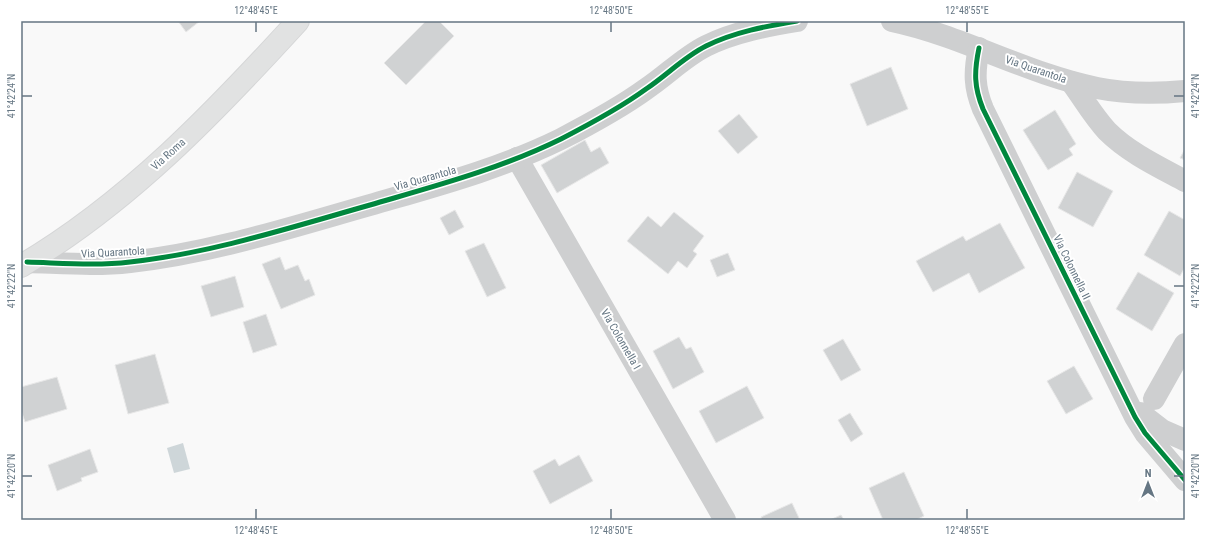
<svg xmlns="http://www.w3.org/2000/svg" width="1206" height="541" viewBox="0 0 1206 541" font-family="'Roboto Condensed',sans-serif">
	<style>
		.water { fill: #ced6d9 }
		.building { fill: #d0d2d3; stroke: #e8e8e8 }
		.lines { fill: none; stroke-linecap: round; stroke-linejoin: round }
		.major-casing { stroke: #d5d6d7; stroke-width: 24 }
		.minor { stroke: #cecfd0; stroke-width: 22 }
		.major { stroke: #e1e2e2; stroke-width: 22 }
		.cycleway-casing { stroke: #fff; stroke-width: 8 }
		.cycleway { stroke: #00873e; stroke-width: 5 }
		.ticks { fill: none; stroke: #657683; stroke-width: 1.5 }
		.labels { text-anchor: middle; stroke-width: 4; stroke-linejoin: round; paint-order: stroke }
		.street-label { font-size: 11px; fill: #657683; stroke: #fff }
		.neatline { fill: none; stroke: #657683; stroke-width: 1.5 }
		.ticks-label { font-size: 10px; text-anchor: middle; fill: #657683 }
	</style>
	<rect width="100%" height="100%" fill="#f9f9f9"/>
	<polygon class="water" points="183,443 190,469 174,473 167,448"/>
	<g class="building">
		<polygon points="178,21 200,21 186,32"/>
		<polygon points="426,21 439,21 454,36 406,85 384,63"/>
		<polygon points="891,67 908,109 867,126 850,84"/>
		<polygon points="1055,110 1076,144 1069,149 1073,155 1048,170 1023,130"/>
		<polygon points="739,114 758,137 738,154 718,131"/>
		<polygon points="585,140 591,152 600,147 609,163 557,193 541,165"/>
		<polygon points="1185,149 1185,160 1180,158"/>
		<polygon points="1077,172 1113,191 1093,227 1058,208"/>
		<polygon points="455,210 464,227 449,235 440,218"/>
		<polygon points="1169,211 1185,220 1185,267 1180,276 1144,255"/>
		<polygon points="674,212 704,236 693,251 697,254 687,268 678,261 668,274 627,241 648,216 661,227"/>
		<polygon points="1000,223 1025,268 979,293 969,273 933,292 916,261 963,236 966,241"/>
		<polygon points="484,243 506,288 487,297 465,251"/>
		<polygon points="728,253 735,270 717,277 710,260"/>
		<polygon points="280,257 285,270 298,265 305,281 309,279 315,295 281,309 262,264"/>
		<polygon points="1138,272 1174,293 1152,331 1116,309"/>
		<polygon points="235,276 244,307 211,317 201,286"/>
		<polygon points="266,314 277,345 253,353 243,322"/>
		<polygon points="679,337 686,349 691,347 704,372 673,389 653,351"/>
		<polygon points="843,339 861,370 841,381 823,350"/>
		<polygon points="155,354 169,403 128,414 115,365"/>
		<polygon points="1074,366 1093,399 1066,414 1047,381"/>
		<polygon points="57,377 67,409 25,422 21,410 21,387"/>
		<polygon points="747,386 764,418 716,443 699,411"/>
		<polygon points="850,413 863,434 851,442 838,420"/>
		<polygon points="90,449 98,472 81,478 82,481 57,491 48,465"/>
		<polygon points="579,455 593,481 550,504 533,471 555,459 559,466"/>
		<polygon points="904,472 924,516 916,520 883,520 869,488"/>
		<polygon points="792,503 800,520 762,520 761,517"/>
		<polygon points="841,515 844,520 830,520"/>
	</g>
	<g class="lines">
		<g class="major-casing">
			<path id="major" d="M21 266C128 203 215 112 298 21"/>
		</g>
		<g class="minor">
			<path d="M892 21C963 36 1027 74 1097 88 1127 94 1155 94 1185 91"/>
			<path d="M979 48C974 72 974 87 983 109L1135 417 1145 433 1185 480"/>
			<path d="M1071 82C1083 98 1093 116 1107 131 1129 153 1159 167 1185 181"/>
			<polyline points="517,158 725,520"/>
			<path d="M27 262C62 263 96 266 130 262 212 253 292 227 370 205 435 186 500 169 561 139 590 124 620 108 646 89 667 75 684 57 706 46 734 32 767 26 797 21"/>
			<polyline points="1154,399 1185,344"/>
			<polyline points="1140,413 1162,430 1185,440"/>
		</g>
		<use href="#major" class="major"/>
		<g class="cycleway-casing">
			<g id="cycleway">
				<path d="M979 48C974 72 974 87 983 109L1135 417 1145 433 1185 480"/>
				<path d="M27 262C62 263 96 266 130 262 212 253 292 227 370 205 435 186 500 169 561 139 590 124 620 108 646 89 667 75 684 57 706 46 734 32 767 26 797 21"/>
			</g>
		</g>
		<use href="#cycleway" class="cycleway"/>
	</g>
	<path class="ticks" d="M256 22V32M611 22V32M967 22V32M22 96H32M1174 96H1184M22 286H32M1174 286H1184M22 476H32M1174 476H1184M256 509V519M611 509V519M967 509V519"/>
	<g class="labels">
		<g class="street-label">
			<text transform="translate(1036 69) rotate(19)" y="4">Via Quarantola</text>
			<text transform="translate(168 154) rotate(-42)" y="4">Via Roma</text>
			<text transform="translate(425 178) rotate(-16)" y="4">Via Quarantola</text>
			<text transform="translate(113 252) rotate(-3)" y="4">Via Quarantola</text>
			<text transform="translate(1072 267) rotate(64)" y="4">Via Colonnella II</text>
			<text transform="translate(621 339) rotate(60)" y="4">Via Colonnella I</text>
		</g>
	</g>
	<rect width="1206" height="541" fill="none" stroke="#ffffff" stroke-width="44"/>
	<g transform="translate(1148 483)" stroke="#ffffff" stroke-width="3" paint-order="stroke">
	<path d="M0-3L7 15L0 10L-7 15Z" fill="#657683"/>
	<text y="-6" font-size="11" font-weight="bold" text-anchor="middle" fill="#657683">N</text>
	</g>
	<rect x="22" y="22" width="1162" height="497" class="neatline"/>
	<g class="ticks-label">
		<text x="256" y="14">12°48'45"E</text>
		<text x="611" y="14">12°48'50"E</text>
		<text x="967" y="14">12°48'55"E</text>
		<text transform="translate(11 96) rotate(-90)" y="4">41°42'24"N</text>
		<text transform="translate(1195 96) rotate(-90)" y="4">41°42'24"N</text>
		<text transform="translate(11 286) rotate(-90)" y="4">41°42'22"N</text>
		<text transform="translate(1195 286) rotate(-90)" y="4">41°42'22"N</text>
		<text transform="translate(11 476) rotate(-90)" y="4">41°42'20"N</text>
		<text transform="translate(1195 476) rotate(-90)" y="4">41°42'20"N</text>
		<text x="256" y="534">12°48'45"E</text>
		<text x="611" y="534">12°48'50"E</text>
		<text x="967" y="534">12°48'55"E</text>
	</g>
</svg>
